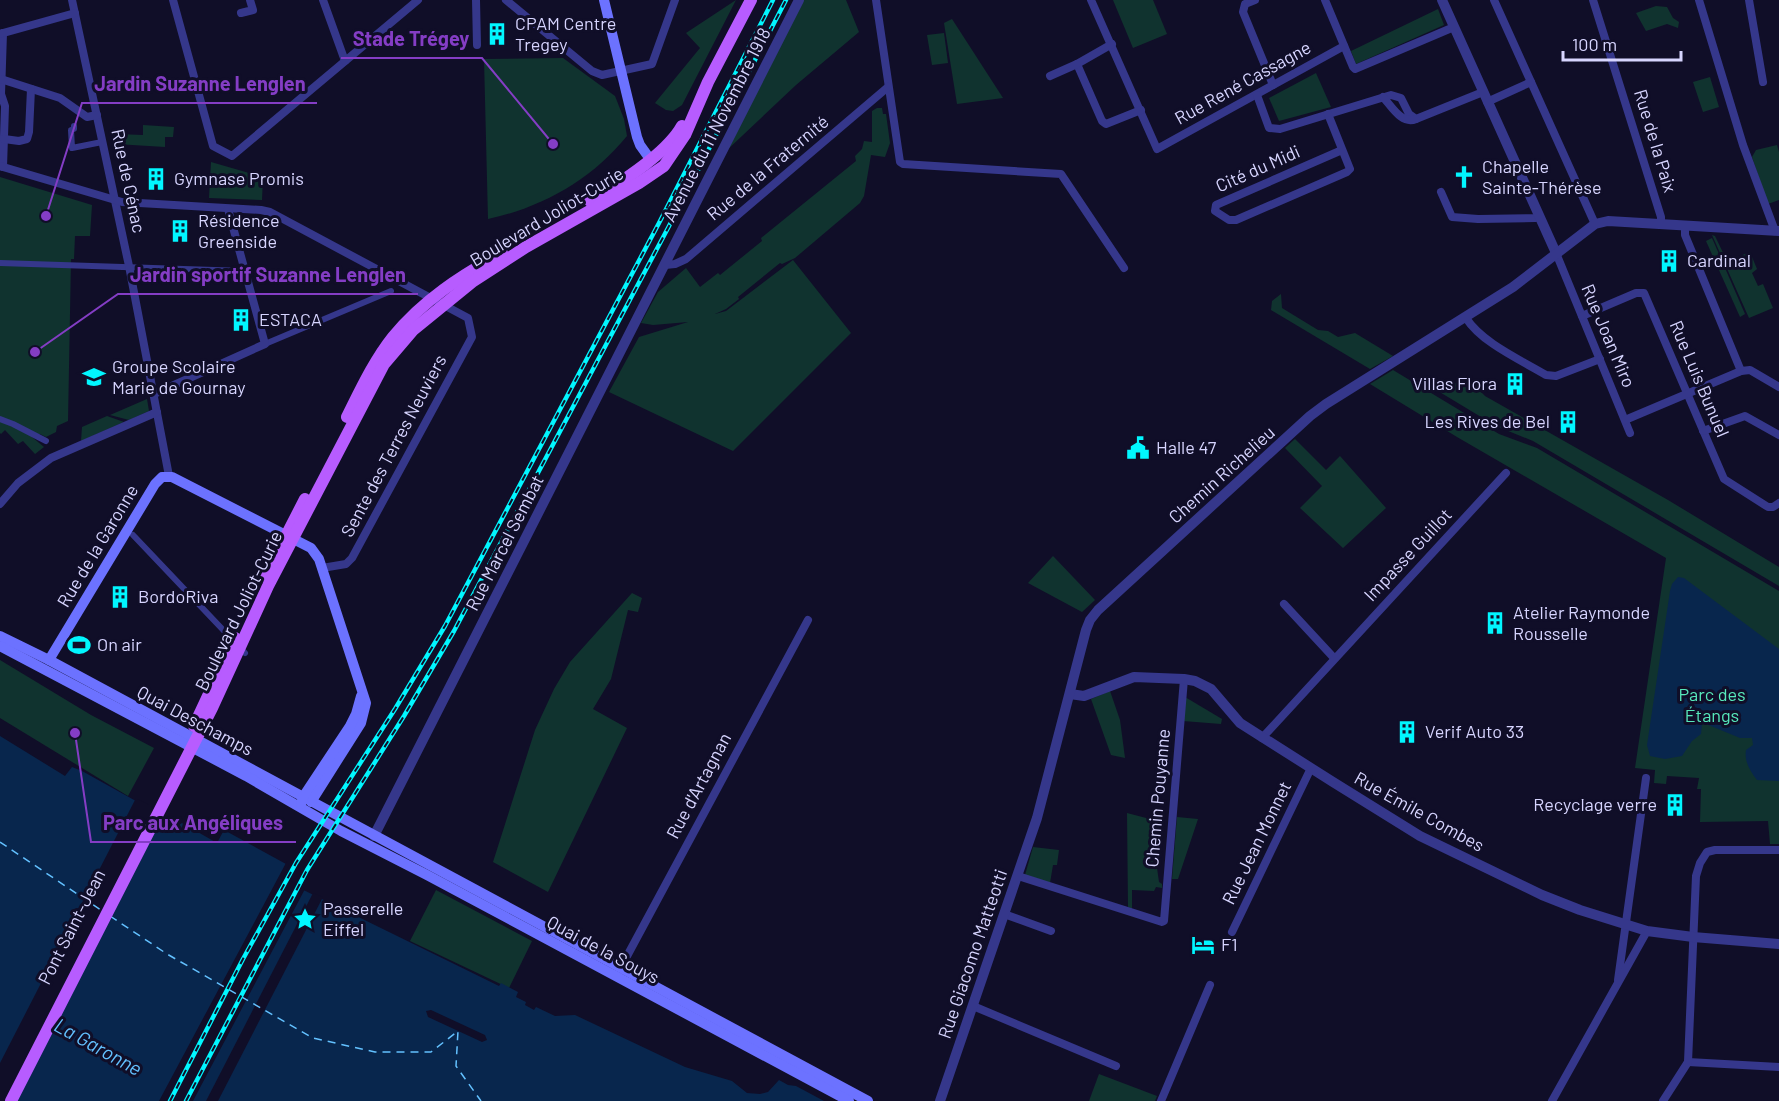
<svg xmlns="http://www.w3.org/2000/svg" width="1779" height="1101" viewBox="0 0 1779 1101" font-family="Barlow,sans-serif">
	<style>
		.green { fill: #10332f }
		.water { fill: #08264d }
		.pier { fill: #100e28 }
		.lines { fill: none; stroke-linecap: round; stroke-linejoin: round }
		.ferry { stroke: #63c1ff; stroke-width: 1.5; stroke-dasharray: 8 6; stroke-linecap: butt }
		.pedestrian { stroke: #35378b; stroke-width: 6 }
		.minor { stroke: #35378b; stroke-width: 8 }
		.tertiary { stroke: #35378b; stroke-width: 10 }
		.secondary { stroke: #6c72ff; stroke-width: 10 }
		.primary { stroke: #b75cff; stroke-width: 12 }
		.rail-casing { stroke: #01f6ff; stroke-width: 4.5 }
		.rail { stroke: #100e28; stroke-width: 2; stroke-dasharray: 7; stroke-linecap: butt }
		.labels { text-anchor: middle; stroke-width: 6; stroke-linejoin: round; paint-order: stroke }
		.poi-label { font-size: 18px; fill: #d7d5ff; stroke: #100e28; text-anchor: start }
		.street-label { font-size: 18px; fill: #d7d5ff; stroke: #100e28 }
		.park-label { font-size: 18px; fill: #57e9bb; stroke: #100e28 }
		.water-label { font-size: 20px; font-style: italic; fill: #63c1ff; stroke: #100e28 }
		.leader { fill: none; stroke: #843dc5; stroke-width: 2 }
		.callout-dot { fill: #843dc5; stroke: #100e28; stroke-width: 2 }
		.callout-label { font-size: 20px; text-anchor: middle; font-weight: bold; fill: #843dc5; stroke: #100e28; stroke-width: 6; stroke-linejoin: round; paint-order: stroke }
	</style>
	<rect width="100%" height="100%" fill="#100e28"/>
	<g class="green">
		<polygon points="736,0 682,105 673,111 666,110 655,103 700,48 686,33"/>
		<polygon points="803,0 846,0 859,32 796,85 725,152"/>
		<polygon points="1113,0 1153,0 1167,34 1133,48"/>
		<polygon points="1656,6 1667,7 1673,18 1679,22 1678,28 1667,24 1646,31 1636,13"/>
		<polygon points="1438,9 1444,25 1356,64 1351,51"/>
		<polygon points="952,19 1003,98 957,104 944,23"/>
		<polygon points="944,33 948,63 932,65 927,35"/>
		<path d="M563 58 615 96 624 119 627 136C591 180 543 207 488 219L484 59Z"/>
		<polygon points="1316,73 1331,107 1279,121 1269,98"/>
		<polygon points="1710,77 1719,107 1703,112 1693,82"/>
		<polygon points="877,108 882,108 883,114 886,114 890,143 885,157 871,155 864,196 860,203 795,258 782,264 780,263 738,297 739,299 726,309 715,314 726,311 793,260 851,333 733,451 609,392 639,337 688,322 653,325 641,323 658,292 686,268 700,287 718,273 720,275 762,241 761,238 856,161 855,156 862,149 864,141 872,142 872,111"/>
		<polygon points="143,125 174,127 173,137 165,137 165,147 116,144 117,134 143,135"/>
		<polygon points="1777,145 1779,152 1779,200 1768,204 1752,157 1756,150"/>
		<polygon points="211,162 263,177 262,200 209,198"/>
		<polygon points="0,177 92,205 90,236 75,236 74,259 71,259 68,421 57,426 56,432 46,437 40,434 32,437 44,447 35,454 23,441 18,444 5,430 1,434 0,433"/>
		<polygon points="1712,235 1715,236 1727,261 1750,252 1757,269 1752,273 1758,286 1763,284 1773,308 1749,318"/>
		<polygon points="1712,238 1745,314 1740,317 1706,241"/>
		<polygon points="1281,294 1282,308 1318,330 1328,331 1338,337 1355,333 1393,356 1370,369 1271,310 1272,301"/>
		<polygon points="1393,370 1499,434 1537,448 1779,591 1779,844 1770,844 1768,821 1700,822 1701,789 1697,789 1699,778 1667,776 1666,784 1654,783 1655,770 1635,768 1666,558 1457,437 1370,384"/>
		<polygon points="1433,378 1477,388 1485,396 1668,500 1779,567 1779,586 1533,441 1496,426 1428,385"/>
		<polygon points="147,399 149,411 129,420 110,415"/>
		<polygon points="107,416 124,422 81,441 82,427"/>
		<polygon points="1295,439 1326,470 1340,456 1386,508 1343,548 1300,508 1322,486 1285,448"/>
		<polygon points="1053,556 1095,600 1082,612 1028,583"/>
		<polygon points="632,593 642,598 638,612 628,610 611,679 593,709 627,728 548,892 493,862 535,730 554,689 570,662"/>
		<polygon points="0,660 91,715 154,748 128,796 0,718"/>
		<polygon points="1110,691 1120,720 1125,758 1111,755 1091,699"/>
		<polygon points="1185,697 1222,719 1221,724 1183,721"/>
		<polygon points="1127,813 1150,819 1159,882 1162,884 1162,888 1156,887 1154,891 1132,890 1132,909 1128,907"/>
		<polygon points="1177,817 1198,819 1178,879 1172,879"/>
		<polygon points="1033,847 1059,850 1057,865 1053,865 1050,883 1025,875"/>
		<polygon points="436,890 532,941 509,988 410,941"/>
		<polygon points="1099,1074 1157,1096 1155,1101 1089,1101"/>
	</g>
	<g class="water">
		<path d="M1678 577 1684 578 1779 649V781L1757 780C1750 771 1744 761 1746 750L1753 745 1752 738H1740L1706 724H1702L1701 734 1692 741 1682 756 1665 759 1650 756 1647 745 1670 591 1672 584Z"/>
		<polygon points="0,736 65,776 72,767 82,771 179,825 182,823 217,843 224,830 286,864 279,878 499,986 501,983 518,992 516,997 526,1002 525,1005 534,1010 536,1007 555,1016 575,1015 685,1067 732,1081 747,1093 760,1094 768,1092 779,1080 788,1085 796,1086 824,1101 0,1101"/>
	</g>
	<g class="pier">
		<polygon points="136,798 164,813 16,1101 0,1101 0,1063"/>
		<polygon points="287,861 289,865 283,877 305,889 193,1101 159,1101"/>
		<polygon points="313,893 323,897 218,1101 206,1101"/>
		<polygon points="431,1010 485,1035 487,1040 482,1042 428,1017 426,1011"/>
	</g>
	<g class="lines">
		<g class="ferry">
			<polyline points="0,842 101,910"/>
			<polyline points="110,916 167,954 313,1038 375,1052 431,1052 458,1031 456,1066 481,1101"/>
		</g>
		<g class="pedestrian">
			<polyline points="74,126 74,129 71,130 72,148 102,142"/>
			<polyline points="0,263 245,271"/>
			<polyline points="265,344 391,291"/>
			<polyline points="0,419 13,424 46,441"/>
			<polyline points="133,535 245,653"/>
		</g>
		<g class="minor">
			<polyline points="72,0 129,266 169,476"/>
			<polyline points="173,0 213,146 232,156 418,0"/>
			<polyline points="323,0 345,61"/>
			<polyline points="476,0 477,45"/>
			<polyline points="506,0 592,71 602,75 652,64 675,0"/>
			<polyline points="876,0 900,162 903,164 1061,174 1124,268"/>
			<polyline points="1091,0 1157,149 1344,46"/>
			<polyline points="1255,0 1245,4 1243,12 1273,85"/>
			<polyline points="1325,0 1353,67 1355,69 1454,27"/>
			<polyline points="1494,0 1595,224"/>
			<polyline points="1593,0 1661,217 1661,224"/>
			<polyline points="1699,0 1743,145 1775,231"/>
			<polyline points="1749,0 1763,82"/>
			<polyline points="241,13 253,10 250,0"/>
			<polyline points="3,33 1,94 5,106 3,167"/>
			<polyline points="0,34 75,13"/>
			<polyline points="1077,64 1102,121 1106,124 1141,110"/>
			<polyline points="1050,76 1077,64 1112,44"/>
			<polyline points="1,79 60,98 87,117 97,115"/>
			<polyline points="1257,95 1269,128 1280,129 1391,95 1401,98 1409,114 1416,119 1483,92"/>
			<path d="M1383 97C1392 107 1402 125 1416 119"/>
			<polyline points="1487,102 1531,82"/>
			<polyline points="1328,114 1350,169 1347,172 1236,220 1229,220 1215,211 1216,205 1342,150"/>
			<polyline points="4,139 19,141 27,139 29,132 31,89"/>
			<polyline points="0,166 122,202 261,210 270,212 468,318 472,337 352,558 346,564 322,568"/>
			<polyline points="1441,192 1452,217 1478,219 1535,218 1539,217"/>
			<polyline points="1685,226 1685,235 1741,371"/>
			<polyline points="1556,253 1630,433"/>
			<polyline points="665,265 675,264 686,259 888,87"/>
			<polyline points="1582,316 1636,293 1644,293 1724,479 1768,507 1773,507 1779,503"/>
			<path d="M1466 318C1482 343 1521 360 1546 375L1556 376 1600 359"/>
			<polyline points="154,394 265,344 228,209"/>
			<polyline points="1625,420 1741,371 1750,370 1779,387"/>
			<polyline points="1703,431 1745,416 1779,435"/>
			<polyline points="0,504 18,483 51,458 157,412"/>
			<polyline points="1284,604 1334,658"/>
			<polyline points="1262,738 1506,473"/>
			<polyline points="1018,876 1162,922 1164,921 1184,679"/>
			<polyline points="1004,914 1051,931"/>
			<polyline points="1232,932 1311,768"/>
			<polyline points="619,971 808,620"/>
			<polyline points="1618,980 1646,778"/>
			<polyline points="973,1006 1116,1066"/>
			<polyline points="1688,1062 1779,1067"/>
			<polyline points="1161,1101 1210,985"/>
			<polyline points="1552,1101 1647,931"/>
			<polyline points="1663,1101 1688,1062 1696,876 1700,863 1707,852 1715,850 1779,850"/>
		</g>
		<g class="tertiary">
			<polyline points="1442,0 1556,253"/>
			<polyline points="1070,694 1084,696 1134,677 1184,679 1195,681 1211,689 1240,723 1333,782 1420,836 1542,895 1580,910 1647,931 1693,937 1779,944"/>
			<polyline points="374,836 799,0"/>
			<polyline points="940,1101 1026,850 1037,818 1086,630 1090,620 1098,610 1310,416 1326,404 1513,287 1595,224 1608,221 1779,231"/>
		</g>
		<g class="secondary">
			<polyline points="604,0 637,137 640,145 650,159 646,165"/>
			<polyline points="0,636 49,660 868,1101"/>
			<polyline points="0,646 246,776 341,831 427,875 849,1101"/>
			<polyline points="49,660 155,484 162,477 172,477 311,548 319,559 366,703 361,723 311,802"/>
			<polyline points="301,804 303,797 350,726 356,714 361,696"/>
		</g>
		<g class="primary">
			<path d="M590 201C617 185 667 153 682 126"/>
			<path d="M347 417C361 389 374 361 393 337 423 300 461 276 502 253"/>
			<polyline points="265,577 305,499"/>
			<polyline points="194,726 235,638"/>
			<polyline points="11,1101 212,708 268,586 384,364 413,330 472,282 526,247 639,183 664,166 685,135 708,82 751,0"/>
		</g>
		<g class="rail-casing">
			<g id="rail">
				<polyline points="170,1101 243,959 296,863 395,709 445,626 659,223 773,0"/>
				<polyline points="186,1101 307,870 404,716 454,631 668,228 786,0"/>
			</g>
		</g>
		<use href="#rail" class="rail"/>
	</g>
	<defs>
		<g id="building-bare" transform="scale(1.8)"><path d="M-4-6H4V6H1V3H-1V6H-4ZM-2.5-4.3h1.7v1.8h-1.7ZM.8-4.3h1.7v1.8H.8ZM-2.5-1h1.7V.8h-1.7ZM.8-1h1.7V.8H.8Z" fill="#01f6ff" stroke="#100e28" stroke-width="2.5" paint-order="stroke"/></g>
		<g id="church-bare" transform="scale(1.8)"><path d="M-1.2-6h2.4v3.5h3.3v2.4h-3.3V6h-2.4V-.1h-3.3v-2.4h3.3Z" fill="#01f6ff" stroke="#100e28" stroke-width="2.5" paint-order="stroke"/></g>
		<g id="school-bare" transform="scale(1.8)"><path d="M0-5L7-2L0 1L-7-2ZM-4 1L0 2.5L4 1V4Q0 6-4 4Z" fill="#01f6ff" stroke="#100e28" stroke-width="2.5" paint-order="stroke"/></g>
		<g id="civic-bare" transform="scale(1.8)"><path d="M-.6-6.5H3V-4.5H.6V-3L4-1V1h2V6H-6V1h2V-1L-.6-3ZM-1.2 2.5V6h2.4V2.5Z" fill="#01f6ff" stroke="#100e28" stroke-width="2.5" paint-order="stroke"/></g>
		<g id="stadium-bare" transform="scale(1.8)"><path d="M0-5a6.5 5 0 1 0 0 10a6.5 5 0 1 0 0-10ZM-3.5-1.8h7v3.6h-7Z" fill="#01f6ff" stroke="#100e28" stroke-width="2.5" paint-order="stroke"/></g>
		<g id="sight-bare" transform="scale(1.8)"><path d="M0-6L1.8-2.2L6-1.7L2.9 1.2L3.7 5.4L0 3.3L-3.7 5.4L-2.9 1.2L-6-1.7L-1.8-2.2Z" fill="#01f6ff" stroke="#100e28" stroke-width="2.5" paint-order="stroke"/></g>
		<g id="hotel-bare" transform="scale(1.8)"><path d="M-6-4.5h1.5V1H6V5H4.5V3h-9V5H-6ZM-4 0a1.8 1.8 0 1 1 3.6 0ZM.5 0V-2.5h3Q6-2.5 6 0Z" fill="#01f6ff" stroke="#100e28" stroke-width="2.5" paint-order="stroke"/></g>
	</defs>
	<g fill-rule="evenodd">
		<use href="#building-bare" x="497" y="34"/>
		<use href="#church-bare" x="1464" y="177"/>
		<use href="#building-bare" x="156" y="179"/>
		<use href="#building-bare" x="180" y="231"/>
		<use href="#building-bare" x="1669" y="261"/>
		<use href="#building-bare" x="241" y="320"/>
		<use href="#school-bare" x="94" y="377"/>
		<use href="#building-bare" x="1515" y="384"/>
		<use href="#building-bare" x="1568" y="422"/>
		<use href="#civic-bare" x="1138" y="448"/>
		<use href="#building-bare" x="120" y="597"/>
		<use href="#building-bare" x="1495" y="623"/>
		<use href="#stadium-bare" x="79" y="645"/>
		<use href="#building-bare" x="1407" y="732"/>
		<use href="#building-bare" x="1675" y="805"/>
		<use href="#sight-bare" x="305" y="919"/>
		<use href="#hotel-bare" x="1203" y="945"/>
	</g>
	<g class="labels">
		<g class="poi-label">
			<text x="515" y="30">CPAM Centre<tspan x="515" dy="21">Tregey</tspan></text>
			<text x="1482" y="173">Chapelle<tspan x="1482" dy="21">Sainte-Thérèse</tspan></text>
			<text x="174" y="185">Gymnase Promis</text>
			<text x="198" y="227">Résidence<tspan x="198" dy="21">Greenside</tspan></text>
			<text x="1687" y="267">Cardinal</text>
			<text x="259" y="326">ESTACA</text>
			<text x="112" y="373">Groupe Scolaire<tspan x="112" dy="21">Marie de Gournay</tspan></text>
			<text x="1497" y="390" text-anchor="end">Villas Flora</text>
			<text x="1550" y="428" text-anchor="end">Les Rives de Bel</text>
			<text x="1156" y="454">Halle 47</text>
			<text x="138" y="603">BordoRiva</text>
			<text x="1513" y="619">Atelier Raymonde<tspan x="1513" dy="21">Rousselle</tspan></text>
			<text x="97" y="651">On air</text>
			<text x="1425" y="738">Verif Auto 33</text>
			<text x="1657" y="811" text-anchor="end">Recyclage verre</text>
			<text x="323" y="915">Passerelle<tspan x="323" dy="21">Eiffel</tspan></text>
			<text x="1221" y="951">F1</text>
		</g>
		<g class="street-label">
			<text transform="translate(1243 83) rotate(-29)" y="6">Rue René Cassagne</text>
			<text transform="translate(717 125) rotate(-63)" y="6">Avenue du 11 Novembre 1918</text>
			<text transform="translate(1655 141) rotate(73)" y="6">Rue de la Paix</text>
			<text transform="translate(768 168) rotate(-40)" y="6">Rue de la Fraternité</text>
			<text transform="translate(1258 169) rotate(-24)" y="6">Cité du Midi</text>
			<text transform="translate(128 181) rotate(78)" y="6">Rue de Cénac</text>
			<text transform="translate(547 217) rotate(-31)" y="6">Boulevard Joliot-Curie</text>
			<text transform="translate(1608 336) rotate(67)" y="6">Rue Joan Miro</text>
			<text transform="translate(1699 379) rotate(67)" y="6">Rue Luis Bunuel</text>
			<text transform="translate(394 446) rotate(-62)" y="6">Sente des Terres Neuviers</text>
			<text transform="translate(1222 475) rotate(-42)" y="6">Chemin Richelieu</text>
			<text transform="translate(505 543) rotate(-63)" y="6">Rue Marcel Sembat</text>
			<text transform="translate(98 546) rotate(-59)" y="6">Rue de la Garonne</text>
			<text transform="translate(1408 555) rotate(-47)" y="6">Impasse Guillot</text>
			<text transform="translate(239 611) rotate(-64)" y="6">Boulevard Joliot-Curie</text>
			<text transform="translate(195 721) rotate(28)" y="6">Quai Deschamps</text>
			<text transform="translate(699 786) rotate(-62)" y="6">Rue d'Artagnan</text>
			<text transform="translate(1158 798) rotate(-85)" y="6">Chemin Pouyanne</text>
			<text transform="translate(1419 812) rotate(29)" y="6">Rue Émile Combes</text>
			<text transform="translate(1257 843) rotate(-64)" y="6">Rue Jean Monnet</text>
			<text transform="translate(72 927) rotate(-63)" y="6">Pont Saint-Jean</text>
			<text transform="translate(603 950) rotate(28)" y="6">Quai de la Souys</text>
			<text transform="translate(973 954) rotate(-71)" y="6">Rue Giacomo Matteotti</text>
		</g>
		<g class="park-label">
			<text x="1712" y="701">Parc des<tspan x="1712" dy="21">Étangs</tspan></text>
		</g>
		<g class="water-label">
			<text transform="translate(98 1047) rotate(29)" y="7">La Garonne</text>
		</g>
	</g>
	<path class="leader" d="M553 144L482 58H341M46 216L82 103H317M35 352L118 294H418M75 733L91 842H296"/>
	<g class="callout-dot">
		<circle cx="553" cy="144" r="6"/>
		<circle cx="46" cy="216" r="6"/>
		<circle cx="35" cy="352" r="6"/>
		<circle cx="75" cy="733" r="6"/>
	</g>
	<g class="callout-label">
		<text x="411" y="46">Stade Trégey</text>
		<text x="200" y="91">Jardin Suzanne Lenglen</text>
		<text x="268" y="282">Jardin sportif Suzanne Lenglen</text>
		<text x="193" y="830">Parc aux Angéliques</text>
	</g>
	<path d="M1563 51v9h118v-9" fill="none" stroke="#d7d5ff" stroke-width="3"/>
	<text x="1572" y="51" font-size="18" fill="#d7d5ff" stroke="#100e28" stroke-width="4.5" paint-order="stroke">100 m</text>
</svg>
